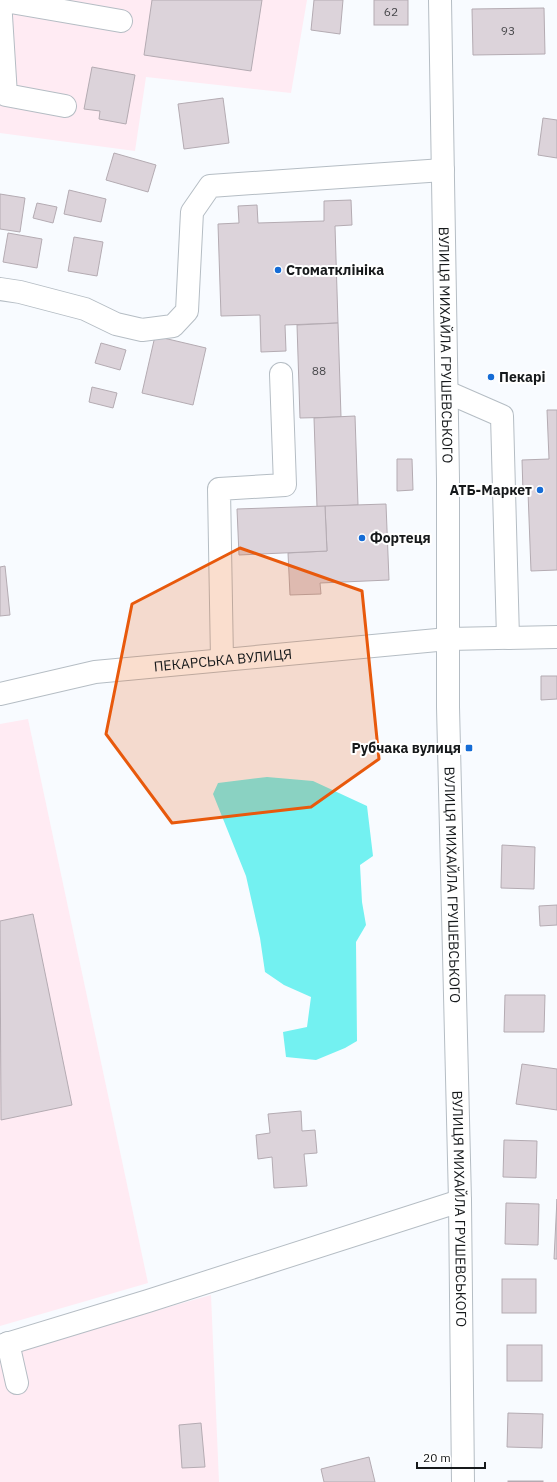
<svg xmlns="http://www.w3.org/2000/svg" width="557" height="1482" viewBox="0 0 557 1482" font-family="'IBM Plex Sans',sans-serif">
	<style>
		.industrial { fill: #ffebf3 }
		.water { fill: #73f1f1 }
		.building { fill: #dcd3da; stroke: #b4abb2 }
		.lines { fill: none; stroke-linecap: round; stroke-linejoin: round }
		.minor-casing { stroke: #b5bdc4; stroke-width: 24 }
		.major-casing { stroke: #b5bdc4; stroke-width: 24 }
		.minor { stroke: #fff; stroke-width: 22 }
		.major { stroke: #fff; stroke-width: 22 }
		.marked { fill: #e8590c; fill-opacity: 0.2; stroke: #e8590c; stroke-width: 3; stroke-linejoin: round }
		.poi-dot { fill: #156cd6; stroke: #fff; stroke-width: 1.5 }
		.labels { text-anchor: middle; stroke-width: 4; stroke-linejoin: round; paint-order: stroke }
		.number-label { font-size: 12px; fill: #48484b }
		.poi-label { font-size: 14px; font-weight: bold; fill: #16191b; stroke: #fff; text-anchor: start }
		.street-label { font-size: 14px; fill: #16191b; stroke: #fff }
	</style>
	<rect width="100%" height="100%" fill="#f8fbff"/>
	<g class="industrial">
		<polygon points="0,0 307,0 291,93 146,77 135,151 0,133"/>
		<polygon points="28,719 148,1283 0,1326 0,724"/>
		<polygon points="211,1295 219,1482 0,1482 0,1356 5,1353"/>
	</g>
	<polygon class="water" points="267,777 313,781 367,806 373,856 360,865 362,902 366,925 356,942 357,1041 345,1048 316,1060 286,1057 283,1032 307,1027 311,997 284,985 265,972 260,938 246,876 213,794 218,783"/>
	<g class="building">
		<polygon points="152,0 262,0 251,71 144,55"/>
		<polygon points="314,0 343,0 340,34 311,30"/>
		<rect x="374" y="0" width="34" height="25"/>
		<polygon points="544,8 545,54 473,55 472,9"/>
		<polygon points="92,67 135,75 126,124 99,119 100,111 84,109"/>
		<polygon points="223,98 229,143 184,149 178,104"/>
		<polygon points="543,118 557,120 557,158 538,155"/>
		<polygon points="114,153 156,165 148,192 106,180"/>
		<polygon points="69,190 106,199 101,222 64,214"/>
		<polygon points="0,194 25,198 20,232 0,229"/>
		<polygon points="351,200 352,225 335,226 338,323 285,325 286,351 261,352 260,315 221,316 218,224 239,223 238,206 257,205 258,223 324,221 324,201"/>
		<polygon points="37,203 57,207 53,223 33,218"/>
		<polygon points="8,233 42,239 37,268 3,262"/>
		<polygon points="74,237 103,242 97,276 68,271"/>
		<polygon points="338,323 341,417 300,418 297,325"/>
		<polygon points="155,336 206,348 193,405 142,393"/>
		<polygon points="101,343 126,350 120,370 95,363"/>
		<polygon points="92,387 117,393 113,408 89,402"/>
		<polygon points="547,410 557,410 557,570 531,571 528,492 523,492 522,460 549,459"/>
		<polygon points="355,416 358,505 317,507 314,418"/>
		<polygon points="397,459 412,459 413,490 397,491"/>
		<polygon points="386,504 389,580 320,583 321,594 290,595 288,553 327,551 325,506"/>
		<polygon points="325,506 327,551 239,555 237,509"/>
		<polygon points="5,566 10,615 0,616 0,567"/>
		<polygon points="541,676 557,676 557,699 541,700"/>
		<polygon points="502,845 535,847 534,889 501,888"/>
		<polygon points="557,905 557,925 540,926 539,906"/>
		<polygon points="33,914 72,1105 1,1120 0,921"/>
		<polygon points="505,995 545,995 544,1032 504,1032"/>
		<polygon points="522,1064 557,1069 557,1110 516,1104"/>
		<polygon points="301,1111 302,1131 315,1130 317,1153 304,1154 307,1186 274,1188 272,1157 258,1159 256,1135 270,1133 268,1114"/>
		<polygon points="504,1140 537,1141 536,1178 503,1177"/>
		<polygon points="557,1199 557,1259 554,1259"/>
		<polygon points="506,1203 539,1204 538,1245 505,1244"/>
		<rect x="502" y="1279" width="34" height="34"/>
		<rect x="507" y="1345" width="35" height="36"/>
		<polygon points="508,1413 543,1414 542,1448 507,1447"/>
		<polygon points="201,1423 205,1467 182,1468 179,1425"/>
		<polygon points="369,1457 375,1482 324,1482 321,1469"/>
		<rect x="508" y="1481" width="35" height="1"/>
	</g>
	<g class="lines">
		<g class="minor-casing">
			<g id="minor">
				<polyline points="65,106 6,95 0,0 121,21"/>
				<polyline points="0,289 20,292 85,309 116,324 142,330 173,326 187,311 192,212 210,186 443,170"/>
				<polyline points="447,392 502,416 508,638"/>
				<polyline points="222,660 219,489 285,485 281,374"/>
				<path id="s1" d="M0 694 95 672 448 639 557 637"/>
				<polyline points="8,1343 17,1383"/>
				<polyline points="0,1346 148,1301 460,1201"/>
			</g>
		</g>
		<g class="major-casing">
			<g id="major">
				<path id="s2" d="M440 0 448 479V707L460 1201 463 1482"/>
			</g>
		</g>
		<use href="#minor" class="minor"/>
		<use href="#major" class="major"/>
	</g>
	<path class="marked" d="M240 548 362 591 379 759 311 807 172 823 106 734 132 604Z"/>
	<g class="poi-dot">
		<circle cx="278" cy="270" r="4"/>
		<circle cx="491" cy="377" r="4"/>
		<circle cx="540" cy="490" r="4"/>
		<circle cx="362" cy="538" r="4"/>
		<rect x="465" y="744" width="8" height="8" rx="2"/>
	</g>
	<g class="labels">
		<g class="number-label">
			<text x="391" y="16">62</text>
			<text x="508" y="35">93</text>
			<text x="319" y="375">88</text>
		</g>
		<g class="poi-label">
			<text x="286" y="275">Стоматклініка</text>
			<text x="499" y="382">Пекарі</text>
			<text x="532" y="495" text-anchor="end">АТБ-Маркет</text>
			<text x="370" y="543">Фортеця</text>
			<text x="461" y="753" text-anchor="end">Рубчака вулиця</text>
		</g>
		<g class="street-label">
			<text dy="5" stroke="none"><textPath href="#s2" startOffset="345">ВУЛИЦЯ МИХАЙЛА ГРУШЕВСЬКОГО</textPath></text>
			<text dy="5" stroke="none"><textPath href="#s1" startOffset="226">ПЕКАРСЬКА ВУЛИЦЯ</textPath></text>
			<text dy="5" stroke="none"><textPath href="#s2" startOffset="885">ВУЛИЦЯ МИХАЙЛА ГРУШЕВСЬКОГО</textPath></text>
			<text dy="5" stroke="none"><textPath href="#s2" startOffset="1209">ВУЛИЦЯ МИХАЙЛА ГРУШЕВСЬКОГО</textPath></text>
		</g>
	</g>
	<path d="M417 1462v6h68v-6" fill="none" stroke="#16191b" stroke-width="2"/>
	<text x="423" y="1462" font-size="12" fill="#16191b" stroke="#ffffff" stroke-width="3" paint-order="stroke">20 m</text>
</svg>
